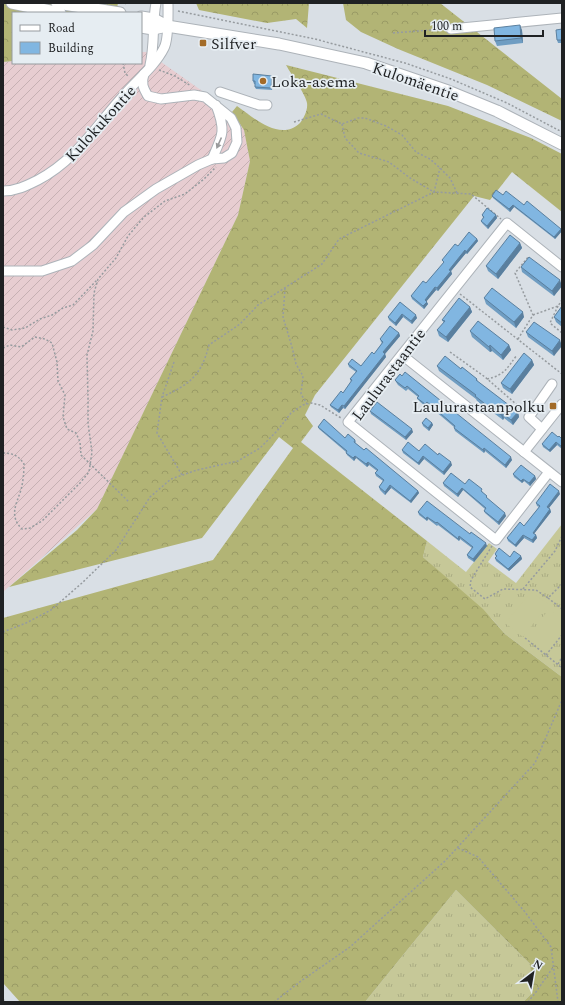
<svg xmlns="http://www.w3.org/2000/svg" width="565" height="1005" viewBox="0 0 565 1005" font-family="Spectral,serif">
	<style>
		.industrial { fill: url(#industrial-furrows) }
		.grass { fill: url(#grass-tufts) }
		.forest { fill: url(#forest-crowns) }
		.pitch { fill: #c6c898 }
		.lines { fill: none; stroke-linecap: round; stroke-linejoin: round }
		.minor-casing { stroke: #adb3b9; stroke-width: 11 }
		.major-casing { stroke: #adb3b9; stroke-width: 13 }
		.path { stroke: #969b9f; stroke-width: 1.5; stroke-dasharray: 2 2; stroke-linecap: butt }
		.minor { stroke: #fff; stroke-width: 9 }
		.major { stroke: #fff; stroke-width: 11 }
		.wall { fill: #6f9dc2 }
		.shaded-wall { fill: #5a7f9e }
		.building { fill: #81b6e1; stroke: #5a7f9e }
		.oneway { fill: #9a9b9c }
		.poi-dot { fill: #a36b28; stroke: #e6edf2; stroke-width: 1.5 }
		.labels { text-anchor: middle; stroke-width: 3.5; stroke-linejoin: round; paint-order: stroke }
		.poi-label { font-size: 16px; fill: #1f2123; stroke: #e6edf2; text-anchor: start }
		.street-label { font-size: 16px; fill: #1f2123; stroke: #e6edf2 }
	</style>
	<defs>
		<pattern id="industrial-furrows" width="10" height="10" patternUnits="userSpaceOnUse"><rect width="10" height="10" fill="#e7cdd1"/><path d="M-1 1l2-2M0 10L10 0M9 11l2-2" fill="none" stroke="#c6b0b3"/></pattern>
		<pattern id="grass-tufts" width="24" height="20" patternUnits="userSpaceOnUse"><rect width="24" height="20" fill="#c6c898"/><path d="M3 7l-1-3M5 7V3M7 7l1-3M15 17l-1-3M17 17v-4M19 17l1-3" fill="none" stroke="#aaac83"/></pattern>
		<pattern id="forest-crowns" width="20" height="18" patternUnits="userSpaceOnUse"><rect width="20" height="18" fill="#b2b475"/><path d="M2 6a3 3 0 1 1 6 0M12 15a3 3 0 1 1 6 0" fill="none" stroke="#999a65"/></pattern>
	</defs>
	<rect width="100%" height="100%" fill="#d9dfe5"/>
	<polygon class="industrial" points="141,52 147,52 232,112 244,130 250,161 238,215 97,509 3,592 3,62 13,61 13,63 141,63"/>
	<g class="grass">
		<polygon points="562,524 562,677 505,634 492,619 423,557 427,541 466,572 489,543 497,549 488,562 516,583"/>
		<polygon points="456,890 530,964 532,993 523,1002 365,1002"/>
	</g>
	<g class="forest">
		<polygon points="3,3 118,3 116,13 13,13 13,61 3,62"/>
		<polygon points="196,3 309,3 307,28 296,19 267,23 199,10"/>
		<polygon points="343,3 440,3 562,99 562,121 487,85 398,49 361,32 346,20"/>
		<path d="M286 65 448 106 531 138 562 154V212L512 172 490 200 474 196 315 395 305 415 313 426 301 442 427 541 423 557 483 609 505 634 562 677V1002H523L532 993 530 964 456 890 365 1002H20L3 983V618L213 560 293 448 279 437 202 538 9 587 77 530 97 509 238 215 250 161 244 130 232 112 237 106C254 118 280 142 300 123 304 118 308 110 307 103 306 95 291 74 286 65Z"/>
	</g>
	<g class="pitch">
		<polygon points="531,592 548,604 523,637 505,623"/>
		<polygon points="549,609 562,619 562,631 545,652 527,638"/>
	</g>
	<g class="lines">
		<g class="minor-casing">
			<g id="minor">
				<polyline points="451,29 562,18"/>
				<path d="M150 65C155 44 152 24 156 3"/>
				<path d="M144 74C141 83 143 88 148 96L161 99 194 95 205 97 231 118 236 128 237 142 232 153 224 158 212 159C223 135 226 131 216 105"/>
				<polyline points="220,92 259,105 267,105"/>
				<path d="M3 191C16 191 26 186 38 180 76 160 96 126 124 95 137 80 155 66 164 48 169 39 168 14 168 3"/>
				<polyline points="3,271 42,271 72,261 93,245 124,212 156,189 198,165 212,159"/>
				<polyline points="402,355 562,482"/>
				<polyline points="542,429 529,417 552,384"/>
				<polyline points="524,452 562,404"/>
				<polyline points="549,472 496,540 348,422 507,223 562,267"/>
			</g>
		</g>
		<g class="major-casing">
			<g id="major">
				<polyline points="12,3 60,13"/>
				<polyline points="57,3 120,13"/>
				<polyline points="141,17 154,19 167,26 279,44 366,63 448,91 497,111 562,144"/>
				<polyline points="141,27 153,29 167,26"/>
			</g>
		</g>
		<g class="path">
			<polyline points="125,4 126,3"/>
			<polyline points="178,11 315,39 405,63 451,79 507,103 562,132"/>
			<polyline points="393,33 443,29"/>
			<polyline points="123,63 125,73 129,77"/>
			<polyline points="159,70 175,76 191,86"/>
			<polyline points="294,122 321,114 342,124 358,118 365,118 386,126 402,135 416,152 430,159 440,168 450,178 457,193"/>
			<polyline points="342,124 345,138 359,153 389,162 410,178 434,192 440,168"/>
			<polyline points="285,288 283,317 292,347 296,364 303,376 301,394 307,404"/>
			<polyline points="460,294 562,374"/>
			<polyline points="558,306 550,323 562,333"/>
			<polyline points="533,315 558,306 562,300"/>
			<polyline points="3,327 12,330 25,328 40,319 52,315 63,308 73,305 97,280"/>
			<polyline points="518,339 533,315 515,273 529,256"/>
			<polyline points="3,348 10,345 21,347 35,337 45,339 52,343 57,362 58,381 65,395 63,417 67,429 76,433 80,442 81,455 129,502"/>
			<polyline points="450,352 485,377 524,411"/>
			<polyline points="174,362 162,397 157,433 182,475"/>
			<path d="M487 379C505 375 507 368 517 355"/>
			<path d="M162 397C190 384 201 376 209 345L240 324 258 305 322 264 339 239 434 192 471 194 501 219"/>
			<path d="M3 453C13 453 19 456 24 464 24 473 23 482 21 490 16 505 9 516 22 529L30 528 42 521 80 483 89 472 92 452 88 423V398L87 355 93 331 94 293 98 279 116 258 128 236 144 217 165 201 185 194 204 179 216 167"/>
			<polyline points="492,546 471,580 470,587 485,599 503,589 536,590 548,598 562,584"/>
			<polyline points="523,589 555,551 562,536"/>
			<polyline points="548,598 562,609"/>
			<polyline points="3,632 26,623 51,610 82,583 116,550 150,497 171,479 197,470 238,461 260,448 277,431 291,413 303,405 311,403 320,405 341,418"/>
			<polyline points="525,638 562,668"/>
			<polyline points="546,655 562,635"/>
			<polyline points="558,664 562,657"/>
			<polyline points="458,848 478,857 525,912 551,947 558,1002"/>
			<polyline points="3,999 5,1002"/>
			<polyline points="274,1002 301,981 350,947 445,861 535,763 562,700"/>
			<polyline points="528,1002 536,992 554,966"/>
		</g>
		<use href="#minor" class="minor"/>
		<use href="#major" class="major"/>
	</g>
	<g class="wall">
		<polygon points="562,29 562,43 558,43 557,40"/>
		<polygon points="522,30 523,43 497,46 495,41"/>
		<polygon points="273,78 272,90 256,89 255,87 255,84 254,84 253,81"/>
		<polygon points="503,195 524,205 562,231 555,239 514,207 510,212 493,198 492,196"/>
		<polygon points="482,215 496,215 497,218 488,229 482,223 481,221 483,218"/>
		<polygon points="477,239 478,241 467,254 466,253 451,271 452,274 438,291 436,290 426,301 428,304 424,309 412,299 411,296 426,283 444,263 442,260"/>
		<polygon points="520,243 522,248 498,279 488,271 486,266"/>
		<polygon points="521,267 562,286 554,296 522,272"/>
		<polygon points="484,298 524,317 516,328 486,304"/>
		<polygon points="400,302 417,318 412,324 403,317 396,326 389,320 388,317"/>
		<polygon points="562,306 562,327 556,322 554,317"/>
		<polygon points="470,307 472,312 448,342 439,336 437,330 444,323 442,320"/>
		<polygon points="470,331 509,345 511,350 503,360 492,351 490,352 472,337"/>
		<polygon points="526,332 560,340 554,356 528,337"/>
		<polygon points="399,333 400,336 385,354 386,357 345,409 343,408 339,413 331,407 330,405 343,393 351,382 350,379 356,372 349,367 348,364 361,366 374,354 382,343 381,342 380,339"/>
		<polygon points="532,360 534,365 512,394 503,388 501,383"/>
		<polygon points="437,366 461,369 477,379 478,382 518,412 519,417 513,425 504,418 503,420 491,411 490,412 477,401 476,399 439,371"/>
		<polygon points="400,374 512,460 506,468 485,451 484,453 455,431 454,428 454,427 428,405 426,407 418,400 417,398 418,397 408,389 406,391 398,385 396,382 395,380"/>
		<polygon points="370,411 413,432 406,440 371,414"/>
		<polygon points="422,423 432,423 433,425 429,431 423,426"/>
		<polygon points="318,427 345,438 355,440 356,442 355,443 418,491 419,493 411,503 391,488 385,495 380,490 379,487 383,481 376,476 375,473 377,471 369,465 367,467 356,458 354,461 347,455 346,452 319,429"/>
		<polygon points="558,437 562,439 562,449 557,445 550,452 543,447 542,444"/>
		<polygon points="402,450 419,451 452,465 444,475 424,459 419,465 403,453"/>
		<polygon points="513,474 535,476 536,479 530,486 524,481 522,483 514,477"/>
		<polygon points="443,483 465,484 483,492 483,493 488,499 506,516 499,525 485,513 484,511 485,509 463,490 458,497 444,486"/>
		<polygon points="560,494 549,508 550,509 551,512 534,534 536,535 537,538 533,543 524,538 516,547 508,541 507,538 524,526 539,507 537,506 536,503"/>
		<polygon points="418,512 470,534 487,546 474,562 468,558 467,555 472,548 460,539 459,541 438,525 437,526 428,519 427,521 419,515"/>
		<polygon points="495,554 510,557 521,556 522,559 509,571 496,561 495,558 496,557"/>
	</g>
	<g class="shaded-wall">
		<polygon points="520,25 522,30 523,43 521,38"/>
		<polygon points="272,76 273,78 272,90 271,88"/>
		<polygon points="513,205 514,207 510,212 509,209"/>
		<polygon points="496,215 497,218 488,229 487,226"/>
		<polygon points="561,229 562,231 555,239 554,237"/>
		<polygon points="477,239 478,241 467,254 466,252"/>
		<polygon points="520,243 522,248 498,279 496,274"/>
		<polygon points="465,250 466,253 451,271 452,274 438,291 437,288 449,270"/>
		<polygon points="560,280 562,286 554,296 552,291"/>
		<polygon points="435,287 436,290 426,302 425,300"/>
		<polygon points="427,302 428,304 424,309 423,306"/>
		<polygon points="470,307 472,312 448,342 446,337"/>
		<polygon points="523,312 524,317 516,328 514,322"/>
		<polygon points="402,314 403,317 396,326 395,323"/>
		<polygon points="416,315 417,318 412,324 411,321"/>
		<polygon points="399,333 400,336 384,355 383,352"/>
		<polygon points="560,340 562,346 554,356 552,351"/>
		<polygon points="490,345 492,351 490,352 489,347"/>
		<polygon points="509,345 511,350 503,360 501,355"/>
		<polygon points="385,354 386,357 345,409 344,406"/>
		<polygon points="532,360 534,365 512,394 510,389"/>
		<polygon points="342,405 343,408 339,413 338,410"/>
		<polygon points="489,406 491,411 490,412 489,407"/>
		<polygon points="518,412 519,417 513,425 511,420"/>
		<polygon points="502,413 504,418 503,420 501,415"/>
		<polygon points="432,423 433,425 429,431 428,428"/>
		<polygon points="412,429 413,432 406,440 405,437"/>
		<polygon points="556,442 557,445 550,452 549,450"/>
		<polygon points="484,448 485,451 484,453 483,450"/>
		<polygon points="355,456 356,458 354,461 353,458"/>
		<polygon points="423,456 424,459 419,465 418,463"/>
		<polygon points="511,457 512,460 506,468 505,465"/>
		<polygon points="368,462 369,465 367,467 366,464"/>
		<polygon points="451,462 452,465 444,475 443,472"/>
		<polygon points="535,476 536,479 530,486 529,483"/>
		<polygon points="523,479 524,481 522,483 521,481"/>
		<polygon points="390,485 391,488 385,495 385,492"/>
		<polygon points="462,488 463,490 458,497 457,494"/>
		<polygon points="418,491 419,493 411,503 410,501"/>
		<polygon points="559,491 560,494 548,509 547,507"/>
		<polygon points="550,509 551,512 533,535 533,533"/>
		<polygon points="505,513 506,516 499,525 498,522"/>
		<polygon points="427,517 428,519 427,521 426,519"/>
		<polygon points="523,535 524,538 516,547 515,545"/>
		<polygon points="536,535 537,538 533,543 532,540"/>
		<polygon points="459,536 460,539 459,541 458,539"/>
		<polygon points="486,543 487,546 474,562 473,559"/>
		<polygon points="521,556 522,559 509,571 508,569"/>
	</g>
	<g class="building">
		<polygon points="520,25 521,38 495,41 494,28"/>
		<polygon points="562,29 562,40 557,40 556,30"/>
		<polygon points="253,74 272,76 271,88 255,87 255,81 253,81"/>
		<polygon points="496,190 503,195 506,191 524,205 527,201 561,229 554,237 513,205 509,209 492,196"/>
		<polygon points="487,208 496,215 487,226 481,221 484,217 482,215"/>
		<polygon points="469,232 477,239 466,252 465,250 449,270 451,271 437,288 435,287 425,300 427,302 423,306 411,296 423,281 426,283 444,262 442,260 455,244 458,246"/>
		<polygon points="510,235 520,243 496,274 486,266"/>
		<polygon points="529,257 560,280 552,291 521,267"/>
		<polygon points="492,288 523,312 514,322 484,298"/>
		<polygon points="459,298 470,307 446,337 437,330 445,321 442,320"/>
		<polygon points="400,302 416,315 411,321 402,314 395,323 388,317"/>
		<polygon points="562,306 562,323 554,317"/>
		<polygon points="478,321 509,345 501,355 490,345 489,347 470,331"/>
		<polygon points="534,322 560,340 552,351 526,332"/>
		<polygon points="390,326 399,333 383,352 385,354 344,406 342,405 338,410 330,405 341,391 343,393 352,380 350,379 357,371 348,364 352,359 361,366 372,352 374,354 383,342 380,339"/>
		<polygon points="524,353 532,360 510,389 501,383"/>
		<polygon points="445,356 461,369 462,367 477,379 476,380 518,412 511,420 502,413 501,415 489,406 489,407 475,396 476,395 437,366"/>
		<polygon points="405,372 511,457 505,465 484,448 483,450 454,428 455,426 427,402 425,404 417,398 419,396 407,386 405,388 397,382 395,380 400,374 402,376"/>
		<polygon points="377,402 412,429 405,437 370,411"/>
		<polygon points="426,418 432,423 428,428 422,423"/>
		<polygon points="324,419 345,438 348,434 355,440 354,442 364,450 366,448 418,491 410,501 390,485 385,492 379,487 384,480 375,473 378,470 368,462 366,464 355,456 353,458 346,453 347,451 318,427"/>
		<polygon points="552,432 558,437 559,436 562,439 562,447 556,442 549,450 542,444"/>
		<polygon points="408,442 419,451 425,444 438,455 439,453 451,462 443,472 423,456 418,463 402,450"/>
		<polygon points="521,465 535,476 529,483 523,479 521,481 513,474"/>
		<polygon points="451,473 465,484 469,479 482,489 481,491 487,496 486,497 505,513 498,522 484,511 486,508 462,488 457,494 443,483"/>
		<polygon points="550,484 559,491 547,507 550,509 533,533 536,535 532,540 523,535 515,545 507,538 520,522 524,526 540,506 536,503"/>
		<polygon points="427,501 470,534 471,532 486,543 473,559 467,555 473,547 459,536 458,539 437,522 436,523 427,517 426,519 418,512"/>
		<polygon points="499,548 510,557 514,551 521,556 508,569 495,558 497,556 495,554"/>
	</g>
	<defs><path id="oneway-solid" d="M-6-.8H1V-3.2L6.5 0L1 3.2V.8H-6Z"/></defs>
	<use class="oneway" href="#oneway-solid" transform="translate(219 143) rotate(114)"/>
	<g class="poi-dot">
		<rect x="199" y="39" width="8" height="8" rx="2"/>
		<circle cx="263" cy="81" r="4"/>
		<rect x="549" y="402" width="8" height="8" rx="2"/>
	</g>
	<g class="labels">
		<g class="poi-label">
			<text x="211" y="49">Silfver</text>
			<text x="271" y="87">Loka-asema</text>
			<text x="545" y="412" text-anchor="end">Laulurastaanpolku</text>
		</g>
		<g class="street-label">
			<text transform="translate(416 81) rotate(19)" y="6">Kulomäentie</text>
			<text transform="translate(100 123) rotate(-48)" y="6">Kulokukontie</text>
			<text transform="translate(388 374) rotate(-53)" y="6">Laulurastaantie</text>
		</g>
	</g>
	<rect width="565" height="1005" fill="none" stroke="#1f2123" stroke-width="8"/>
	<rect x="12" y="12" width="130" height="52" fill="#e6edf2" stroke="#969b9f"/>
	<rect x="20" y="25" width="20" height="6" fill="#ffffff" stroke="#969b9f"/>
	<text x="48" y="32" font-size="12" fill="#1f2123">Road</text>
	<rect x="20" y="42" width="20" height="12" fill="#81b6e1" stroke="#969b9f"/>
	<text x="48" y="52" font-size="12" fill="#1f2123">Building</text>
	<g transform="translate(533 973) rotate(31)" stroke="#e6edf2" stroke-width="3" paint-order="stroke">
	<path d="M0-3L7 15L0 10L-7 15Z" fill="#1f2123"/>
	<text y="-6" font-size="11" font-weight="bold" text-anchor="middle" fill="#1f2123">N</text>
	</g>
	<path d="M425 30v6h118v-6" fill="none" stroke="#1f2123" stroke-width="2"/>
	<text x="431" y="30" font-size="12" fill="#1f2123" stroke="#e6edf2" stroke-width="3" paint-order="stroke">100 m</text>
</svg>
